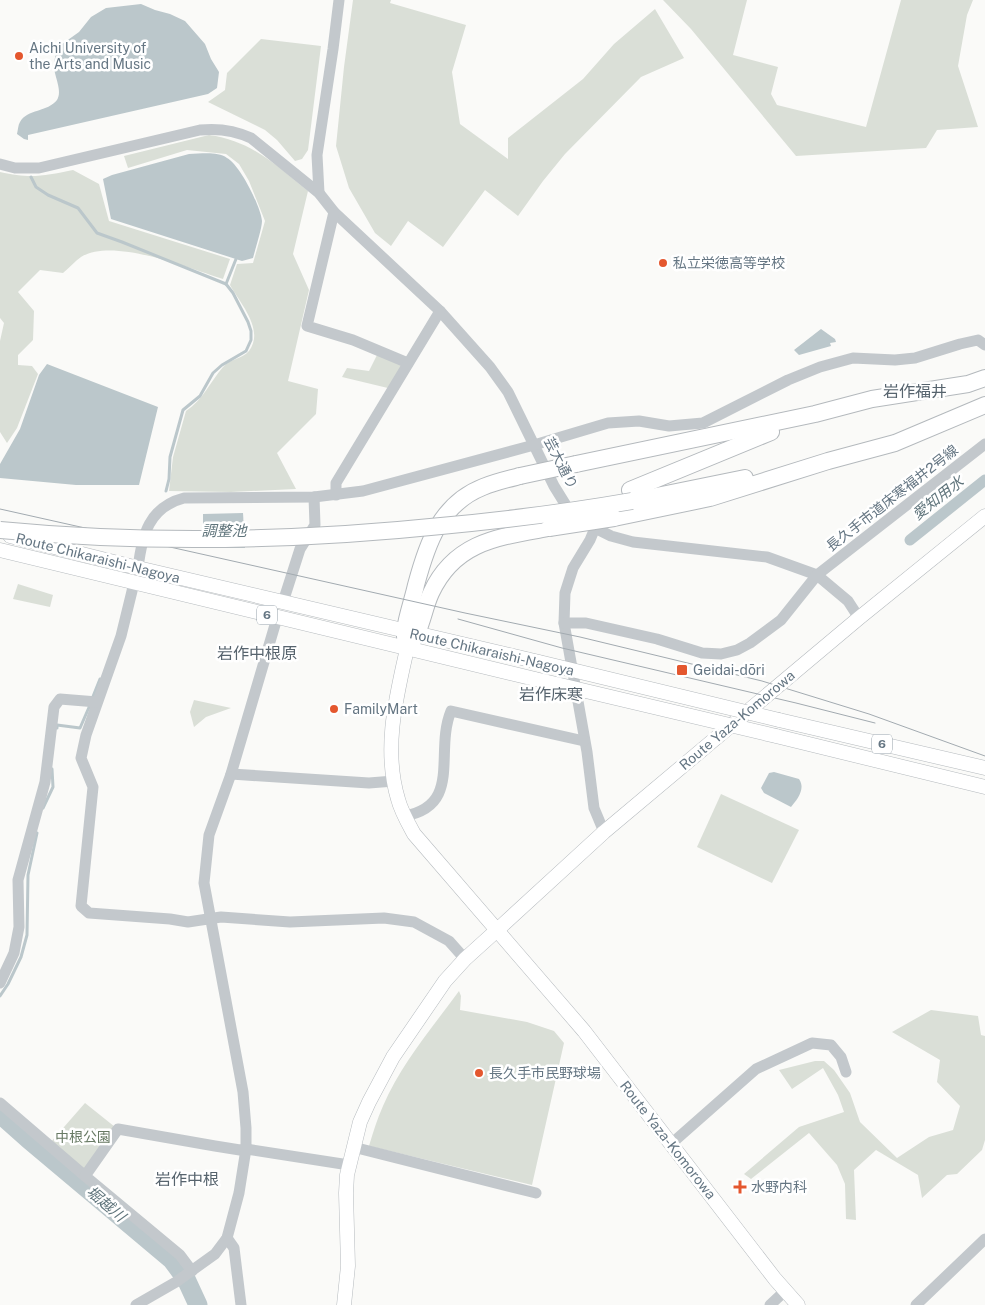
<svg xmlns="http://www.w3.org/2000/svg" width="985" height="1305" viewBox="0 0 985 1305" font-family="'Public Sans','Noto Sans JP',sans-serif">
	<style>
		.green { fill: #dadfd7 }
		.water { fill: #bbc7cb }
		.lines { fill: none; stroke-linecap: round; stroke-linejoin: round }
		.stream { stroke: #bbc7cb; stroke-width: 3 }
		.canal { stroke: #bbc7cb; stroke-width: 11 }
		.river { stroke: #bbc7cb; stroke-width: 19 }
		.major-casing { stroke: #b5babe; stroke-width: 15 }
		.highway-casing { stroke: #b4b9bd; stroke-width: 18 }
		.minor { stroke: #c3c8cc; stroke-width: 11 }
		.major { stroke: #fff; stroke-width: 14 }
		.highway { stroke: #fff; stroke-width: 16 }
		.tram { stroke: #a2aab0; stroke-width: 1 }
		.major-bridge-casing { stroke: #b5babe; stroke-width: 15; stroke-linecap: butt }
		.highway-bridge-casing { stroke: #b4b9bd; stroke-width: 18; stroke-linecap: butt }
		.major-bridge { stroke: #fff; stroke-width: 14 }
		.highway-bridge { stroke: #fff; stroke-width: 16 }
		.poi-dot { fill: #e4572e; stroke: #fff; stroke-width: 2 }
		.labels { text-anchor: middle; stroke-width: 5; stroke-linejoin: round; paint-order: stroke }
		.shield { fill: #fff; stroke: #939fa8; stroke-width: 1 }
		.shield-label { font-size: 12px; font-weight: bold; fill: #657683 }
		.poi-label { font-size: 14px; fill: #657683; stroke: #fff; text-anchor: start }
		.street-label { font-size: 14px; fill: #657683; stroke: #fff }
		.park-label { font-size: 14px; fill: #687a64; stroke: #fff }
		.water-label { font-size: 15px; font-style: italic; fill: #60757c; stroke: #fff }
		.quarter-label { font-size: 16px; fill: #57646e; stroke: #fff }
	</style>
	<rect width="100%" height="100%" fill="#fafaf8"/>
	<g class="green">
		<polygon points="353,0 391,0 390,3 466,25 452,72 460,124 508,159 508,138 583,79 614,44 655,9 684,58 641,77 565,154 543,181 518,216 485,190 443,247 408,221 391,246 375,233 349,188 336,146 344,67"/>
		<polygon points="663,0 747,0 733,55 778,67 771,94 777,105 866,127 901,0 973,0 967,15 958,66 978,127 937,130 926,148 796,156 691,29"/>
		<polygon points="261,39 321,46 308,150 302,159 295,161 277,140 265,130 208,102 225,90 227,73"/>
		<path d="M209 135C252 141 276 165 308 191L293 254 309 290 288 381 318 389 316 414 277 453 296 489 231 492 169 491 173 457 186 411C203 400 210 382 223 367 230 359 242 359 249 351 265 330 240 303 230 285L237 264 253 263 265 221 249 181 239 164 226 154 187 150 128 168 124 156Z"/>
		<path d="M73 170 99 184 109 221 230 259 223 279C188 268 113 237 81 257 75 261 69 268 63 273L40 270 18 292 34 311 33 340 18 355V365L32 366 38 374 17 428 7 443 0 432V341L4 323 0 318V172C30 179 44 176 73 170Z"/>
		<polygon points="379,351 408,363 392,389 342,377 347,368 369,371"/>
		<polygon points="18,584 53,595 50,607 13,599"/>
		<polygon points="194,700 231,708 206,717 194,727 190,712"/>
		<polygon points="721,794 799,830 772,883 697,847"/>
		<path d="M459 991 461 996 460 1010 527 1022 554 1031 564 1043 532 1185 369 1146C373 1133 377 1119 383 1106 401 1064 432 1028 459 991Z"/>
		<polygon points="931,1010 978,1016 981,1035 985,1036 985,1140 982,1150 957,1174 947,1175 922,1198 918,1175 876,1150 854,1170 856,1220 846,1219 845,1184 837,1165 809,1133 751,1179 744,1174 799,1127 844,1112 838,1095 823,1068 792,1089 779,1070 815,1061 824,1061 834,1070 850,1093 860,1122 897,1158 929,1137 953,1130 960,1106 937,1082 940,1060 892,1032"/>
		<polygon points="85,1103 115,1127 85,1172 50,1143"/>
	</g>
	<g class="water">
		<path d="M141 4 155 10 170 14 185 21 205 44 211 59 219 72 217 88 208 94 28 135V140L24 139 17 134C18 130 18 125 20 122 27 109 48 112 57 100 63 91 54 76 54 66 54 60 56 53 58 47L79 32 91 17 106 8Z"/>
		<path d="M189 154C201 154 217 151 227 158 240 165 261 207 262 221 262 228 255 250 253 258L242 261 111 219 103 179 112 175Z"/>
		<polygon points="821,329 835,339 836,342 830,343 831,346 799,355 794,350"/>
		<polygon points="47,364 158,407 139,485 76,485 0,478 0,464 20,429 39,375"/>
		<polygon points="243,513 245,548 203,548 203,514"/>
		<path d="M774 772 799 779C806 789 797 800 791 807L764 793 761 788 769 773Z"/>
	</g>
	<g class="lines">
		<g class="stream">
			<polyline points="31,177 36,187 48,195 78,208 97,233 122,242 226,284"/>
			<polyline points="166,491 169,479 170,457 183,410 200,396 213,373 222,365 246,351 251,340 251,331 248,322 233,293 226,284 236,259"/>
			<polyline points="92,699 100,679"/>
			<polyline points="57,728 57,725 80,728 90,705"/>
			<polyline points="43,808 53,787 52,769"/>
			<polyline points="0,996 8,984 21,957 27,935 28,875 37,833"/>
		</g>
		<polyline class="canal" points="910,540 985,480"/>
		<polyline class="river" points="0,1114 28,1139 172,1260 186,1279 198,1305"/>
		<g class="major-casing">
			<g id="major">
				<polyline points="10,536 138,568 539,662"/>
				<polyline points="0,550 535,679"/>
				<path d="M407 649C396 698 383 749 398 799 401 811 408 823 414 834L584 1031 775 1279 798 1305"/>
				<polyline points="779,720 985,768"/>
				<polyline points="776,736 985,787"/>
				<polyline points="344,1305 348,1266 346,1193 347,1175 360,1122 369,1102 393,1057 445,981 465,959 496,931 604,832 859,618 985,516"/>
			</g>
		</g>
		<g class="highway-casing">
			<g id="highway">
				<polyline points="576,464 815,414 872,399 968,384 985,378"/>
				<polyline points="630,490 771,432"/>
				<polyline points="632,501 745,478"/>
				<polyline points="614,518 710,498 828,461 895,443 985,405"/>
				<path d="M407 649C406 643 404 636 405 630 407 615 413 599 416 585 427 544 440 504 483 487 495 482 508 479 520 476"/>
				<path d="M407 649C411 644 415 638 417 633 423 620 425 606 431 593 455 541 499 537 549 528"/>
			</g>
		</g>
		<g class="minor">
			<path d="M0 164 15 168H39L200 130C219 128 234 130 251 138L319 193 334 212 440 311 490 367 508 392 554 486 567 507 595 528 611 536 633 542 767 557 817 575 848 601 859 618"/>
			<polyline points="319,193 317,155 333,49 339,0"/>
			<polyline points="334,212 307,326 353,340 408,363"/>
			<polyline points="336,495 336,483 440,311"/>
			<polyline points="595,528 590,540 573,568 565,593 564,623 587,752 594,808 604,832"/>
			<path d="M138 568C142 535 149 507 184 498L314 497 363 491 534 445 608 423 639 421 669 426 703 423 788 380 820 367 853 358 895 360 915 358 960 344 978 340 985 345"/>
			<polyline points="134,583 121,636 86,735 81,758 93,787 81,906 89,913 170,919 188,922 221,917 290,922 384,918 414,922 449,941 465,959"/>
			<polyline points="283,602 300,549 315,525 314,497"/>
			<polyline points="564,623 586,623 657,639 702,653 721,654 737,650 750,643 781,620 817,575 985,444"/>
			<polyline points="231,774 369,783 394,781"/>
			<path d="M404 816C463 806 434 752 451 711L584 741"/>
			<polyline points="0,983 14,953 19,927 18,880 45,782 54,707 60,699 97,702"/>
			<polyline points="0,1103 85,1176"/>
			<polyline points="671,1144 756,1069 812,1043 831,1045 841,1057 846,1072"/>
			<polyline points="353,1147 536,1193"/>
			<polyline points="227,1238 234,1248 241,1305"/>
			<polyline points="192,1271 180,1255 85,1176 118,1129 215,1146 240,1150 246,1149 349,1165"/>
			<polyline points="136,1305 176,1282 215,1254 227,1238 239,1193 246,1149 246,1128 243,1092 204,883 209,835 231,774 277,618"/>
			<polyline points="770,1305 785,1291"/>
			<polyline points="916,1305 985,1239"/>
		</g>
		<use href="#major" class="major"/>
		<use href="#highway" class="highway"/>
		<g class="tram">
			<polyline points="0,509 465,613 580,637 762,681 869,714 985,756"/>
			<polyline points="458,619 562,648 796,703 875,723"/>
		</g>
		<g class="major-bridge-casing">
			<g id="major-bridge">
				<polyline points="539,662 779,720"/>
				<polyline points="535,679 776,736"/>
			</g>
		</g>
		<g class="highway-bridge-casing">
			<g id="highway-bridge">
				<polyline points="520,476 576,464"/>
				<polyline points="549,528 614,518"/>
				<path d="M0 530C146 544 295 541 441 526 505 520 569 512 632 501"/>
			</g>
		</g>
		<use href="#major-bridge" class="major-bridge"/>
		<use href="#highway-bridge" class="highway-bridge"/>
	</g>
	<g class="poi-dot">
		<circle cx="19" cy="56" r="5"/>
		<circle cx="663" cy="263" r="5"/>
		<rect x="676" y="664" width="12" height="12" rx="2.5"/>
		<circle cx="334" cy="709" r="5"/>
		<circle cx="479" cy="1073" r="5"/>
		<path d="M737.5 1179.5h5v5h5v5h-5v5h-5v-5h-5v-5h5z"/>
	</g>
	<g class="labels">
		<g class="shield">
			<rect x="257" y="605.5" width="20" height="19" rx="4"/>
			<rect x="872" y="734.5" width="20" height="19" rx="4"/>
		</g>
		<g class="shield-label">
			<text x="267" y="619">6</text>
			<text x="882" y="748">6</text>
		</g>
		<g class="poi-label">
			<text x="29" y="53">Aichi University of<tspan x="29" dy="16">the Arts and Music</tspan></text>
			<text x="673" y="268">私立栄徳高等学校</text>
			<text x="693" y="675">Geidai-dōri</text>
			<text x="344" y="714">FamilyMart</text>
			<text x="489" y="1078">長久手市民野球場</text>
			<text x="751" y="1192">水野内科</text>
		</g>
		<g class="street-label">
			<text transform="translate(561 463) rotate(63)" y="5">芸大通り</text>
			<text transform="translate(892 498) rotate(-38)" y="5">長久手市道床寒福井2号線</text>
			<text transform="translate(98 558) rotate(14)" y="5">Route Chikaraishi-Nagoya</text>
			<text transform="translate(492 652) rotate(13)" y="5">Route Chikaraishi-Nagoya</text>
			<text transform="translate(737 720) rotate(-40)" y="5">Route Yaza-Komorowa</text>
			<text transform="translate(668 1140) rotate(52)" y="5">Route Yaza-Komorowa</text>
		</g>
		<g class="park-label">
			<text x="83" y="1142">中根公園</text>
		</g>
		<g class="water-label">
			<text transform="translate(938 498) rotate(-38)" y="5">愛知用水</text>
			<text x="224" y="536">調整池</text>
			<text transform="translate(106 1204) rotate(40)" y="5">堀越川</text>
		</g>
		<g class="quarter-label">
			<text x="915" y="397">岩作福井</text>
			<text x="257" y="659">岩作中根原</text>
			<text x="551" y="700">岩作床寒</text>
			<text x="187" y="1185">岩作中根</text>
		</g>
	</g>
</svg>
